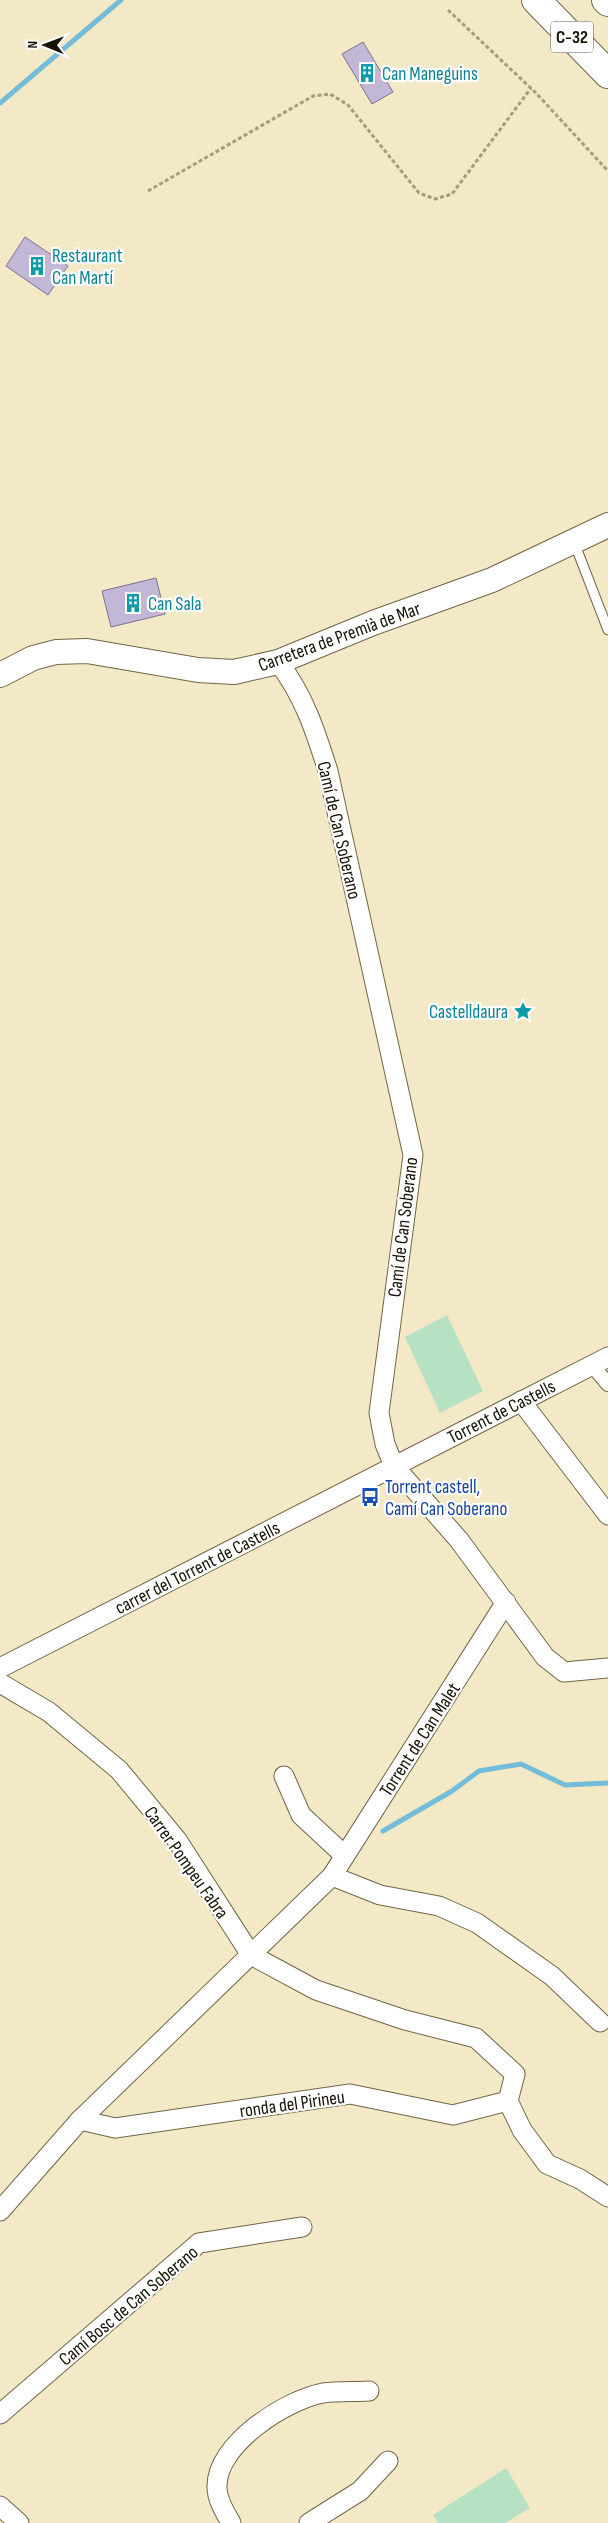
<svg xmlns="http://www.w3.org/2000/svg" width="608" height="2523" viewBox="0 0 608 2523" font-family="'Sofia Sans Condensed',sans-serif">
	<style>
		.green { fill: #b7e1c3 }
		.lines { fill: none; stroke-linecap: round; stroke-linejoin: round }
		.stream { stroke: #74bcd7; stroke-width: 5 }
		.building { fill: #c3b7d7; stroke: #7d728f }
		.service-casing { stroke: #706547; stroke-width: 11 }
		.pedestrian-casing { stroke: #706547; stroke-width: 16 }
		.minor-casing { stroke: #706547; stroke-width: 21 }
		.tertiary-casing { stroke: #706547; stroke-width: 26 }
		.motorway-casing { stroke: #706547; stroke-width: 30 }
		.path { stroke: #a59c82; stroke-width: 3; stroke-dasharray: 4 2.5; stroke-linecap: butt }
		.service { stroke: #fff; stroke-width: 9 }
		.pedestrian { stroke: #fff; stroke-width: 14 }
		.minor { stroke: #fff; stroke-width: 19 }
		.tertiary { stroke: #fff; stroke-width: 24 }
		.motorway { stroke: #fff; stroke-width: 28 }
		.labels { text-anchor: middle; stroke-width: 4.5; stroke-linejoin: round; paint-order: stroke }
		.shield { fill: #fff; stroke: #5c5951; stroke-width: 1 }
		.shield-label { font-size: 18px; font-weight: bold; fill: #161206 }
		.culture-label { font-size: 19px; fill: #0d838f; stroke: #fff; text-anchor: start }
		.street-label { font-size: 19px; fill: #161206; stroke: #fff }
		.transit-label { font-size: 19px; fill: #164399; stroke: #fff; text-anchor: start }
	</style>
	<rect width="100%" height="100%" fill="#f4e9c6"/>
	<g class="green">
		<polygon points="447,1315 483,1391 440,1413 405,1337"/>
		<polygon points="506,2468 530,2508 505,2523 438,2523 433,2515"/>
	</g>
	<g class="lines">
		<g class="stream">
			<polyline points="0,103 121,0"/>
			<polyline points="383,1831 452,1791 479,1771 521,1764 565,1785 608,1783"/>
		</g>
	</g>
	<g class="building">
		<polygon points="363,42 393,92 372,104 342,54"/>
		<polygon points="25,237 68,266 48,295 6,266"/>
		<polygon points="156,578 165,614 111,627 102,591"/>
	</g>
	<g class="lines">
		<g class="service-casing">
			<polyline id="service" points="574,542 608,630"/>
		</g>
		<g class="pedestrian-casing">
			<polyline id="pedestrian" points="592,1365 608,1384"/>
		</g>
		<g class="minor-casing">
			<g id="minor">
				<path d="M278 662C304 695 316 733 328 771L413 1155 379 1413 385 1444 394 1466 459 1540 545 1657 564 1672 608 1668"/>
				<polyline points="521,1401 608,1515"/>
				<polyline points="0,1668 608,1357"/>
				<polyline points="0,1683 49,1712 119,1770 177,1840 251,1955 316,1990 405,2020 476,2038 515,2074 508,2101 453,2115 350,2094 115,2128 80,2120"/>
				<polyline points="284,1776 301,1815 344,1855"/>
				<polyline points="332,1876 380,1895 439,1906 477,1923 552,1976 600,2022"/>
				<polyline points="508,2101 522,2130 547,2164 580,2179 608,2197"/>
				<polyline points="0,2211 80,2120 332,1876 506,1602"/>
				<polyline points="0,2414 199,2243 302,2227"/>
				<polyline points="0,2506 19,2523"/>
				<path d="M231 2523C225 2512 217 2500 217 2487 216 2444 286 2400 323 2393 338 2391 354 2392 369 2391"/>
				<polyline points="309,2523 360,2491 388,2461"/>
			</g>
		</g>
		<g class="tertiary-casing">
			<polyline id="tertiary" points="0,675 33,658 56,652 87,651 198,670 234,672 278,662 373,623 492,580 608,525"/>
		</g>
		<g class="motorway-casing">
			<g id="motorway">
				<polyline points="536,0 608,74"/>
				<polyline points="606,0 608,2"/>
			</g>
		</g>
		<g class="path">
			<polyline points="448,10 536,93 608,171"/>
			<polyline points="148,191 313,96 330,94 348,105 419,193 435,199 452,194 531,88"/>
		</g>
		<use href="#service" class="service"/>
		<use href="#pedestrian" class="pedestrian"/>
		<use href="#minor" class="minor"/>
		<use href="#tertiary" class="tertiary"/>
		<use href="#motorway" class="motorway"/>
	</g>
	<defs>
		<g id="building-bare" transform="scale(1.5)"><path d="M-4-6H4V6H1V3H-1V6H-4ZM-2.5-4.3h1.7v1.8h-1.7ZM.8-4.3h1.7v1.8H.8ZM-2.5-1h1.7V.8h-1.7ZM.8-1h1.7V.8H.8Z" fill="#0f9aa8" stroke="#fff" stroke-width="2.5" paint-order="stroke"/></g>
		<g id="sight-bare" transform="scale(1.5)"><path d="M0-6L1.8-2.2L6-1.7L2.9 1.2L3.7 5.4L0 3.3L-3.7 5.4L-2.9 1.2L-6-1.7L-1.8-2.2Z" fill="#0f9aa8" stroke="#fff" stroke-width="2.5" paint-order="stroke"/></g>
		<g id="bus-bare" transform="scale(1.5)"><path d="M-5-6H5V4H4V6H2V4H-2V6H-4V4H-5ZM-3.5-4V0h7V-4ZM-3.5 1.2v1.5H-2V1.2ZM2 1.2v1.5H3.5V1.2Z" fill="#1a4fb4" stroke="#fff" stroke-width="2.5" paint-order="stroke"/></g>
	</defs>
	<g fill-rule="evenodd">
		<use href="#building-bare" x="367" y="73"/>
		<use href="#building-bare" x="37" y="266"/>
		<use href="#building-bare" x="133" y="603"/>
		<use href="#sight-bare" x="523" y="1011"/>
		<use href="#bus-bare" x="370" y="1497"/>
	</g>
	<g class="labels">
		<rect class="shield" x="551" y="21.5" width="42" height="31" rx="4"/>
		<g class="shield-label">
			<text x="572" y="43">C-32</text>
		</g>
		<g class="culture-label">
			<text x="382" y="80">Can Maneguins</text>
			<text x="52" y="262">Restaurant<tspan x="52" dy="22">Can Martí</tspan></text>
			<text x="148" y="610">Can Sala</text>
			<text x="508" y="1018" text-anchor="end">Castelldaura</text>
		</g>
		<g class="street-label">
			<text transform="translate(339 636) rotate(-20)" y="7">Carretera de Premià de Mar</text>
			<text transform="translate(340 830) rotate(77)" y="7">Camí de Can Soberano</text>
			<text transform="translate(402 1227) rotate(-83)" y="7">Camí de Can Soberano</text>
			<text transform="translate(501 1411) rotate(-27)" y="7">Torrent de Castells</text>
			<text transform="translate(197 1567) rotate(-27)" y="7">carrer del Torrent de Castells</text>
			<text transform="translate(419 1739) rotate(-57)" y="7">Torrent de Can Malet</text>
			<text transform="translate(187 1862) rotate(55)" y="7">Carrer Pompeu Fabra</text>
			<text transform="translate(292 2103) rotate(-8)" y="7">ronda del Pirineu</text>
			<text transform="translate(128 2305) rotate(-40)" y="7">Camí Bosc de Can Soberano</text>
		</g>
		<g class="transit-label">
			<text x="385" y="1493">Torrent castell,<tspan x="385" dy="22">Camí Can Soberano</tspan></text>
		</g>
	</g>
	<g transform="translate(45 45) rotate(271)" stroke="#ffffff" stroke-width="4" paint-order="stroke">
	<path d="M0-4L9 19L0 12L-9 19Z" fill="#161206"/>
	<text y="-8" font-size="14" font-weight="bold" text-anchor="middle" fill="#161206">N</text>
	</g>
</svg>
